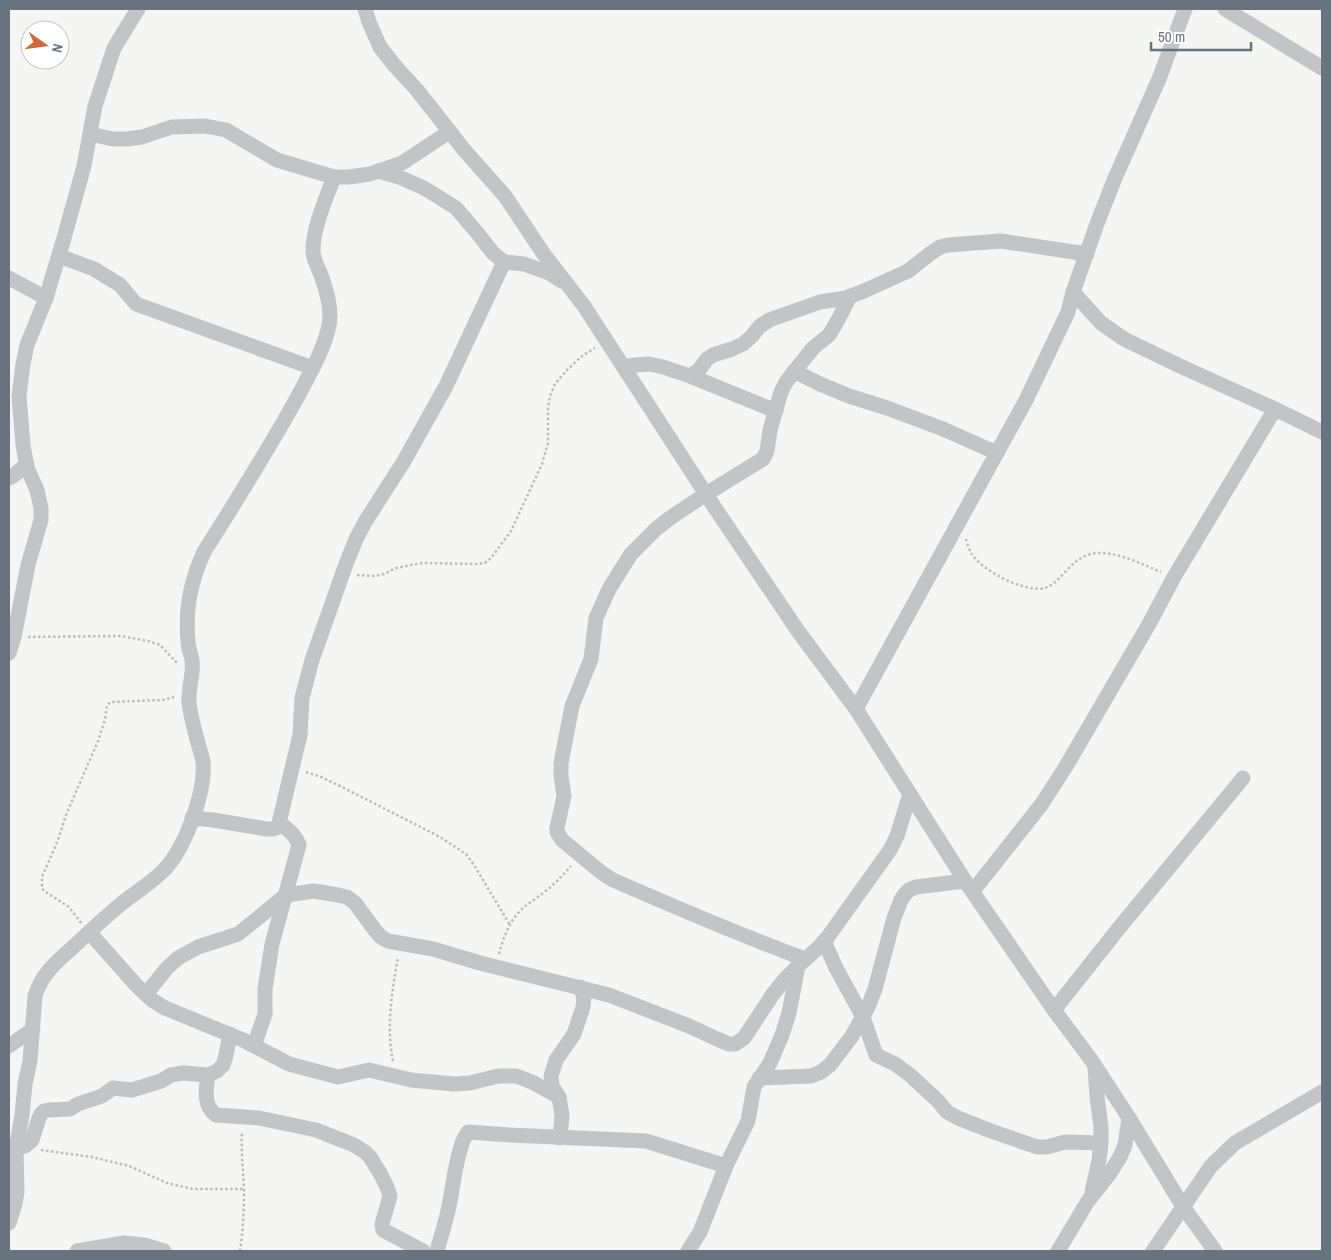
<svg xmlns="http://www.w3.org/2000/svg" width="1331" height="1260" viewBox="0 0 1331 1260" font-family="'Archivo Narrow',sans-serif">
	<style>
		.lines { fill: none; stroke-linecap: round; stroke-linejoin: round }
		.path { stroke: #b9bbbe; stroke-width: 2.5; stroke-dasharray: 2.5 2.5; stroke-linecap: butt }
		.minor { stroke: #c2c4c7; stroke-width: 15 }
	</style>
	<rect width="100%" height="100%" fill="#f5f5f3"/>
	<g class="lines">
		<g class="path">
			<path d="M966 539C967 543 969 549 971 553 982 571 1025 593 1045 588 1061 583 1071 558 1091 554 1112 549 1142 564 1161 572"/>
			<polyline points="357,575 376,576 384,574 396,568 422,563 477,564 485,563 491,558 511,531 542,464 548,443 548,408 550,396 555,384 566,371 582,356 595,348"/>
			<polyline points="28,637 121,636 148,641 160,645 178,664"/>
			<polyline points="306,772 321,777 342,787 440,837 466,854 474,865 510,925"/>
			<polyline points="81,923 69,907 44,891 42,888 42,877 58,840 66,815 98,741 105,720 107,705 111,702 163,700 174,697"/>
			<path d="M499 954C503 939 508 924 519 912 526 904 535 900 543 893 554 885 562 876 571 866"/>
			<path d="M393 1061C386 1027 392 991 398 957"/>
			<polyline points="41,1150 92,1157 129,1166 167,1183 193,1189 244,1189"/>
			<path d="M240 1251C243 1231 244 1210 244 1189 243 1169 241 1151 242 1131"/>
		</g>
		<g class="minor">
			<polyline points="365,9 369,22 380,47 395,66 417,90 465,151 505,196 543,253 584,306 715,508 798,631 856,709 965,881 1054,1010 1092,1061 1129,1118 1184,1208 1215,1251"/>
			<polyline points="1225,9 1322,68"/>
			<polyline points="90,134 113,139 127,139 142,137 172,127 205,126 226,130 277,160 334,177 349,177 370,174 402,163 449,132"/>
			<polyline points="378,171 399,177 424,188 456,208 479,235 493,253 504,262 524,264 549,273 562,281"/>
			<polyline points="59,256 94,269 120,285 136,304 313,368"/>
			<polyline points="9,278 46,298"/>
			<polyline points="1073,292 1101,323 1124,339 1180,366 1275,409 1322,432"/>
			<polyline points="624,367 635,365 649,364 663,367 690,376 776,411"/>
			<polyline points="794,371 820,384 849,396 887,408 943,429 997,453"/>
			<polyline points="690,376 699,370 707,359 713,355 732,349 743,344 752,336 759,327 769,320 820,302 846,298 864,291 908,271 931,253 940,247 948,245 1001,241 1087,254"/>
			<polyline points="9,478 13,476 27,464"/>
			<polyline points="9,653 14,637 28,565 41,520 41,508 37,490 27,468 23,445 19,396 23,364 27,345 46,298 64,238 84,166 95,106 114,48 138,9"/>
			<polyline points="856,709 1026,400 1068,312 1073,292 1098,221 1115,178 1159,79 1185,9"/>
			<polyline points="192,818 213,820 267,829 273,829 278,827 300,735 302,698 312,660 346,564 356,539 365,522 404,461 446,386 504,262"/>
			<polyline points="973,891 1041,805 1065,768 1149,624 1174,577 1275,409"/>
			<polyline points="89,932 137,986 152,1000 165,1008 243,1040 289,1064 338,1077 369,1070 411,1080 454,1084 470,1083 498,1076 516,1076 532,1082 559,1097"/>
			<polyline points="824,941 836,968 863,1017 876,1055 895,1064 910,1075 938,1101 947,1112 958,1118 991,1131 1037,1147 1047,1147 1065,1142 1101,1143"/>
			<path d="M805 959C740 935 677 908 613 880L602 873 562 840 557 832V828L564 796 561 776V763L572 706 591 659 596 618 609 589 631 554 656 529 670 518 706 494 763 459 767 451 770 430 781 392 786 382 813 348 829 335 838 320 850 296"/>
			<polyline points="146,994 167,968 178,958 198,947 238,934 258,918 286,895 314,891 338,895 347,897 355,903 374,929 381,937 388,941 433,949 480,963 609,995 689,1026 717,1039 729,1044 735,1044 744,1038 773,994 785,979 798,966"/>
			<polyline points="1054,1010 1119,928 1243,778"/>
			<polyline points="9,1046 33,1029"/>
			<path d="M254 1046 265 1014V989L272 944 299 845C296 835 288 830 280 823"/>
			<path d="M208 1075C206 1089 203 1106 216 1115L259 1118 316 1130 354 1145 365 1152 370 1157 380 1173 387 1187 390 1196 382 1224 383 1230 423 1251"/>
			<polyline points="759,1078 811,1076 821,1072 830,1065 852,1036 868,1007 875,989 894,918 901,900 905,894 909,890 916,887 965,881"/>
			<polyline points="560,1138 562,1115 559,1097 552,1086 551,1076 556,1060 574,1034 583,1007 584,997 580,987"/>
			<polyline points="16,1149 25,1146 32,1140 39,1118 41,1114 44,1111 49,1110 70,1109 78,1104 102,1096 113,1088 132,1090 161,1081 171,1075 183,1073 208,1075 217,1071 223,1065 226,1055 230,1034"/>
			<polyline points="1092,1192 1099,1160 1101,1143 1101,1127 1097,1096 1095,1067"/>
			<path d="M9 1223 15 1204 17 1192 16 1149 22 1115 25 1084 30 1061 35 996C41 975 56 962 72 948 88 933 104 918 121 904 134 893 150 884 163 871 185 849 206 792 203 761 198 742 191 721 189 702 188 688 194 674 192 660 191 654 188 648 188 641 185 611 191 580 204 552 236 501 269 449 298 396 309 375 322 353 328 330 333 312 327 292 321 275 318 268 314 260 313 253 312 230 326 198 334 177"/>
			<polyline points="77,1251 124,1243 144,1245 164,1251"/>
			<path d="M437 1251C441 1236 446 1221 449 1206 453 1188 457 1145 468 1132L510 1135 646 1141 726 1166"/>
			<polyline points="688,1251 700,1232 726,1166 748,1121 754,1087 770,1063 782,1035 789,1013 798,966 819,947 827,938 890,850 897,836 910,794"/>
			<polyline points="1058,1251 1088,1201 1110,1173 1120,1157 1125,1145 1129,1118"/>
			<polyline points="1153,1251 1211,1166 1235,1143 1322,1092"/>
		</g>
	</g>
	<rect width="1331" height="1260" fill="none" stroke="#687380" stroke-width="20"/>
	<g transform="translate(45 45) rotate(104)"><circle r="24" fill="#ffffff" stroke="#c3c7cc"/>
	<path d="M0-4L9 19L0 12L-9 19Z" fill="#ce6a3a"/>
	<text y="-8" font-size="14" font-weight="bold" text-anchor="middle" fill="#687380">N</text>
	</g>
	<path d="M1151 42v8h100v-8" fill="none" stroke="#687380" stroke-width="2.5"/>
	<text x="1158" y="42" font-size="15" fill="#687380" stroke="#ffffff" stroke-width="4" paint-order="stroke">50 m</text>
</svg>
